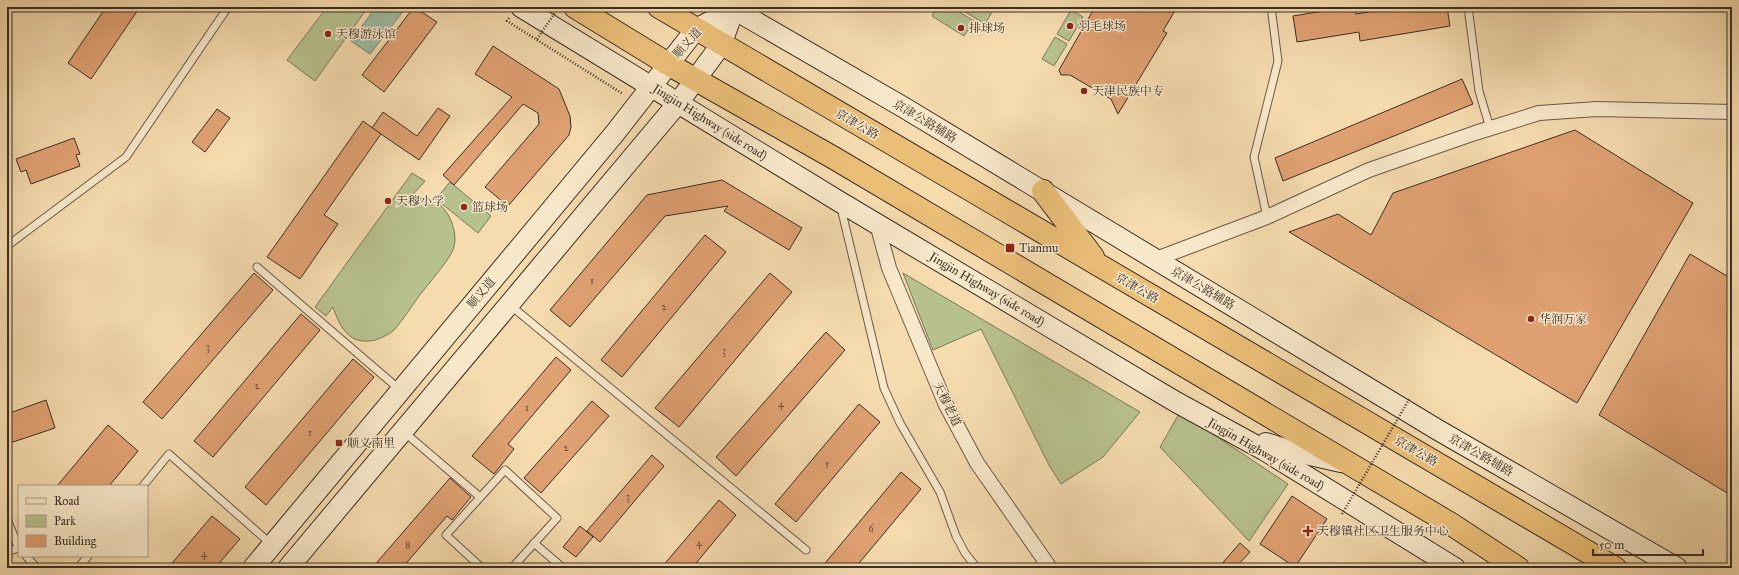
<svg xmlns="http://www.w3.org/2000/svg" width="1739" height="575" viewBox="0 0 1739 575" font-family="'IM FELL Great Primer','Noto Serif SC',serif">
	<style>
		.green { fill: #b7c18e; stroke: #78785a }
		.water { fill: #9dbca5; stroke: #758372 }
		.building { fill: #e0a172; stroke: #3a2e26 }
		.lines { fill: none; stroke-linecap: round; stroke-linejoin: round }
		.lane-casing { stroke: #695948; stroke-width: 9 }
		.street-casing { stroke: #695948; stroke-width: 16 }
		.secondary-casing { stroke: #3a2e26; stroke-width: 22 }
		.highway-casing { stroke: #3a2e26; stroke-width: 24 }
		.path { stroke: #3a2e26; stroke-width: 2.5; stroke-dasharray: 1 2; stroke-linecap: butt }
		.lane { stroke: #f8e8ca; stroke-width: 7 }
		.street { stroke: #f8e8ca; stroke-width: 14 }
		.secondary { stroke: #f8e8ca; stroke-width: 20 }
		.highway { stroke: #eabe77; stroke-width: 22 }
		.path-bridge { stroke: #3a2e26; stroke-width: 2.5; stroke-dasharray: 1 2; stroke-linecap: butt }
		.poi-dot { fill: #8f2418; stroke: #f8e8ca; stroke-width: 1.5 }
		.labels { text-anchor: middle; stroke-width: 3; stroke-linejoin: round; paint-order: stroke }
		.number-label { font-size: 10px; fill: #644b39 }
		.poi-label { font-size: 12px; fill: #3a2e26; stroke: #f8e8ca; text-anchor: start }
		.street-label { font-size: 12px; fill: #3a2e26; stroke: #f8e8ca }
	</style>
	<rect width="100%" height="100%" fill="#f5dbae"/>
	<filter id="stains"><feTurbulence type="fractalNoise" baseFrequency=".005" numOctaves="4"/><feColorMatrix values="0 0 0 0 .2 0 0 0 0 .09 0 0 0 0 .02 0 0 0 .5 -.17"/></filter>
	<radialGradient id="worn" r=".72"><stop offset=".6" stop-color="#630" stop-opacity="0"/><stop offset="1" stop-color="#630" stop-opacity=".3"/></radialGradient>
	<g class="green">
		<polygon points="327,7 368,7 315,81 287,60"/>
		<polygon points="937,7 951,7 974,21 964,36 932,16"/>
		<polygon points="957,7 995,7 985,24"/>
		<polygon points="1071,10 1083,17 1069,41 1057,34"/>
		<polygon points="1055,37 1067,44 1054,66 1042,59"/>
		<path d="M412 173 425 181 408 200C415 200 422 197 429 199 448 203 461 235 452 252 445 265 429 283 419 296 411 307 403 320 394 330 390 334 381 338 375 340 350 346 340 328 333 307L326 316 315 307Z"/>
		<polygon points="450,182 491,216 478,233 436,199"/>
		<polygon points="903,273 1140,412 1103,457 1061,484 1049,465 981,329 933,350"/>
		<polygon points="1180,412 1288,484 1249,541 1160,447"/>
	</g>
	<polygon class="water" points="376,7 400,7 404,10 370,54 351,41"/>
	<g class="building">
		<polygon points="106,7 140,7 91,79 68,63"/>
		<polygon points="414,7 437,22 384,92 362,75"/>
		<polygon points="1095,7 1177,7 1163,31 1167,33 1118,114 1111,99 1070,75 1061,75 1059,70"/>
		<polygon points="1347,7 1355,7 1356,14 1400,7 1447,7 1450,26 1360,41 1359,32 1297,42 1293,16"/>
		<polygon points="493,46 559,89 570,116 571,127 569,135 508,206 485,187 539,124 538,113 523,104 454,185 443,175 512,97 475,74"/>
		<polygon points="1462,79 1473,104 1283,181 1275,158"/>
		<polygon points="438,108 450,116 419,160 372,128 383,112 417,136"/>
		<polygon points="217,109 230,118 205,152 192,142"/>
		<polygon points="363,121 381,134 324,215 338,224 300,279 267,257"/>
		<polygon points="1575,130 1693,203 1577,403 1289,232 1338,214 1371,235 1393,193"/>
		<polygon points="74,138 80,154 76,155 80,166 31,184 26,170 21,172 16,159"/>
		<polygon points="722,180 802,228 789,250 724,211 728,206 665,216 570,327 550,310 647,195"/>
		<polygon points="705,235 726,252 622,377 601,360"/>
		<polygon points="1690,254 1732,279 1732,496 1599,415"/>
		<polygon points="254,273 273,290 162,419 143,402"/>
		<polygon points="770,273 792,292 679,427 655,408"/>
		<polygon points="301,314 320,330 213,457 194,441"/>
		<polygon points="826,332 845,350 736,476 716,457"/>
		<polygon points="556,357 571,370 508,444 514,449 494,474 472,456"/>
		<polygon points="353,359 374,377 266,505 245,487"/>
		<polygon points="46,400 55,428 7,444 7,414"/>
		<polygon points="592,401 609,416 541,493 524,478"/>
		<polygon points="859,404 880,422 796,522 775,504"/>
		<polygon points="108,425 138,451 109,486 57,486"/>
		<polygon points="652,455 664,466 600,542 587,531"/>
		<polygon points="901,472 921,489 855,568 821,568"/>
		<polygon points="450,478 471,497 452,520 447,516 402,568 372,568"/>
		<polygon points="1292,496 1327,519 1295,567 1260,544"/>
		<polygon points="719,500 736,515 692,568 661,568"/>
		<polygon points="212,516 240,539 215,568 168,568"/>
		<polygon points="580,526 593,537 576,557 563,547"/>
		<polygon points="1240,543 1250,552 1235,568 1218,568"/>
	</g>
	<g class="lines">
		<g class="lane-casing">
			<g id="lane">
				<polyline points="1468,7 1479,91 1490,128"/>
				<polyline points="841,208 884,388 900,423 940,492 956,536 965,553 977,568"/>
				<polyline points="1267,217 1254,157 1278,61 1271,7"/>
				<polyline points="7,246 126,157 228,7"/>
				<polyline points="257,267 399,389"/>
				<polyline points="510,305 806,550"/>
				<polyline points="404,432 480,497"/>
				<polyline points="143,486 169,454 271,544"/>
				<polyline points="7,519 19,549"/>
				<polyline points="534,543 563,568"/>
				<polyline points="7,552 18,548"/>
				<polyline points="26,556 37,568"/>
				<polyline points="78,568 88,556"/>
				<polyline points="482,568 446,535 505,470 557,518 512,568"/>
			</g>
		</g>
		<g class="street-casing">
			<g id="street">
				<polyline points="877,224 889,268 946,405 977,463 1050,568"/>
				<polyline points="1156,259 1267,217 1369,170 1475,133 1539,113 1597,109 1732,112"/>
			</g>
		</g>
		<g class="secondary-casing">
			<g id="secondary">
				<polyline points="521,7 840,202 1176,402 1264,450 1455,568"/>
				<polyline points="730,7 903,107 1438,430 1677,568"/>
				<polyline points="1266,443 1288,450 1341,462"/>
				<polyline points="253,568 615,133 696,29 734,9"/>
				<polyline points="288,568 678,103 721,45 734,9"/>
			</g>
		</g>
		<g class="highway-casing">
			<g id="highway">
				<polyline points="575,7 668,64 834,158 1451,524 1518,568"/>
				<polyline points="659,7 1615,568"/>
				<polyline points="1043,191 1093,257"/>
			</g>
		</g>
		<polyline class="path" points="509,18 507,21 623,94"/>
		<use href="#lane" class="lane"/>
		<use href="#street" class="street"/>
		<use href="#secondary" class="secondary"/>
		<use href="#highway" class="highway"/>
		<g class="path-bridge">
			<polyline points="537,39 559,7"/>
			<polyline points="1342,514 1410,398"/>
		</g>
	</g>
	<g class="poi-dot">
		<circle cx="1070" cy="26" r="4"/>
		<circle cx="961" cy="28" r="4"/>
		<circle cx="328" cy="34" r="4"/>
		<circle cx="1084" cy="91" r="4"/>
		<circle cx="388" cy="201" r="4"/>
		<circle cx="464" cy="207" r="4"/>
		<rect x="1005" y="243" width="10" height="10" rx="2"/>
		<circle cx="1531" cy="319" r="4"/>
		<rect x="335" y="439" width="8" height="8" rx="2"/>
		<path d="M1306 525h4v4h4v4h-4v4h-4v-4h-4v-4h4z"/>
	</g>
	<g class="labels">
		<g class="number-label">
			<text x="592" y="284">1</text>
			<text x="664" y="310">2</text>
			<text x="208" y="350">3</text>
			<text x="724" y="354">3</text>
			<text x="257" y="389">2</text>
			<text x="781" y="407">4</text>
			<text x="527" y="411">1</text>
			<text x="310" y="436">1</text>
			<text x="566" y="451">2</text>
			<text x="827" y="467">5</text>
			<text x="628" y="500">3</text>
			<text x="871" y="532">6</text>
			<text x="699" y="546">4</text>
			<text x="408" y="548">8</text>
			<text x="204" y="557">4</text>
		</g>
		<g class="poi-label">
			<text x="1078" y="30">羽毛球场</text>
			<text x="969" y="32">排球场</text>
			<text x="336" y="38">天穆游泳馆</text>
			<text x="1092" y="95">天津民族中专</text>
			<text x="396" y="205">天穆小学</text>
			<text x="472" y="211">篮球场</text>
			<text x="1019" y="252">Tianmu</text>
			<text x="1539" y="323">华润万家</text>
			<text x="347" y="447">顺义南里</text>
			<text x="1317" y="535">天穆镇社区卫生服务中心</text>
		</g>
		<g class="street-label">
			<text transform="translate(687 43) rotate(-48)" y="4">顺义道</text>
			<text transform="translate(925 121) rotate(31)" y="4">京津公路辅路</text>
			<text transform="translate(710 122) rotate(32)" y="4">Jingjin Highway (side road)</text>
			<text transform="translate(857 124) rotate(30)" y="4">京津公路</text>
			<text transform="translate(1137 288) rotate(30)" y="4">京津公路</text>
			<text transform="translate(1203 288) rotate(31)" y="4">京津公路辅路</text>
			<text transform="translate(987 289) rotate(31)" y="4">Jingjin Highway (side road)</text>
			<text transform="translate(481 293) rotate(-50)" y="4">顺义道</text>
			<text transform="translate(947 404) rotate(64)" y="4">天穆老道</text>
			<text transform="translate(1416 451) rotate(30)" y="4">京津公路</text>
			<text transform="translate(1266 454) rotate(30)" y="4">Jingjin Highway (side road)</text>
			<text transform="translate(1481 455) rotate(30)" y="4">京津公路辅路</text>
		</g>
	</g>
	<rect width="1739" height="575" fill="none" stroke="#f5dbae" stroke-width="24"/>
	<rect x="8" y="8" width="1723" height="559" fill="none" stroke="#3a2e26" stroke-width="2"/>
	<rect x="12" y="12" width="1715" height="551" fill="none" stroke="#3a2e26"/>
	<rect x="18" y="485" width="130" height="72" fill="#f8e8ca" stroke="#ac9e88"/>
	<rect x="26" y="498" width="20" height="6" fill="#f8e8ca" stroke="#ac9e88"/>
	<text x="54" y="505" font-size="12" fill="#3a2e26">Road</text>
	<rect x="26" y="515" width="20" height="12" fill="#b7c18e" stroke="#ac9e88"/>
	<text x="54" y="525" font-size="12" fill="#3a2e26">Park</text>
	<rect x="26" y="535" width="20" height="12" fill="#e0a172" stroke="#ac9e88"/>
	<text x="54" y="545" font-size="12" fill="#3a2e26">Building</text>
	<path d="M1593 549v6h110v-6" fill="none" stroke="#3a2e26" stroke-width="2"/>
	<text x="1599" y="549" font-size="12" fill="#3a2e26" stroke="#f8e8ca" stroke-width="3" paint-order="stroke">50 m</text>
	<rect width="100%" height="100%" filter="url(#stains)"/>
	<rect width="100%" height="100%" fill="url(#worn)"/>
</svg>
